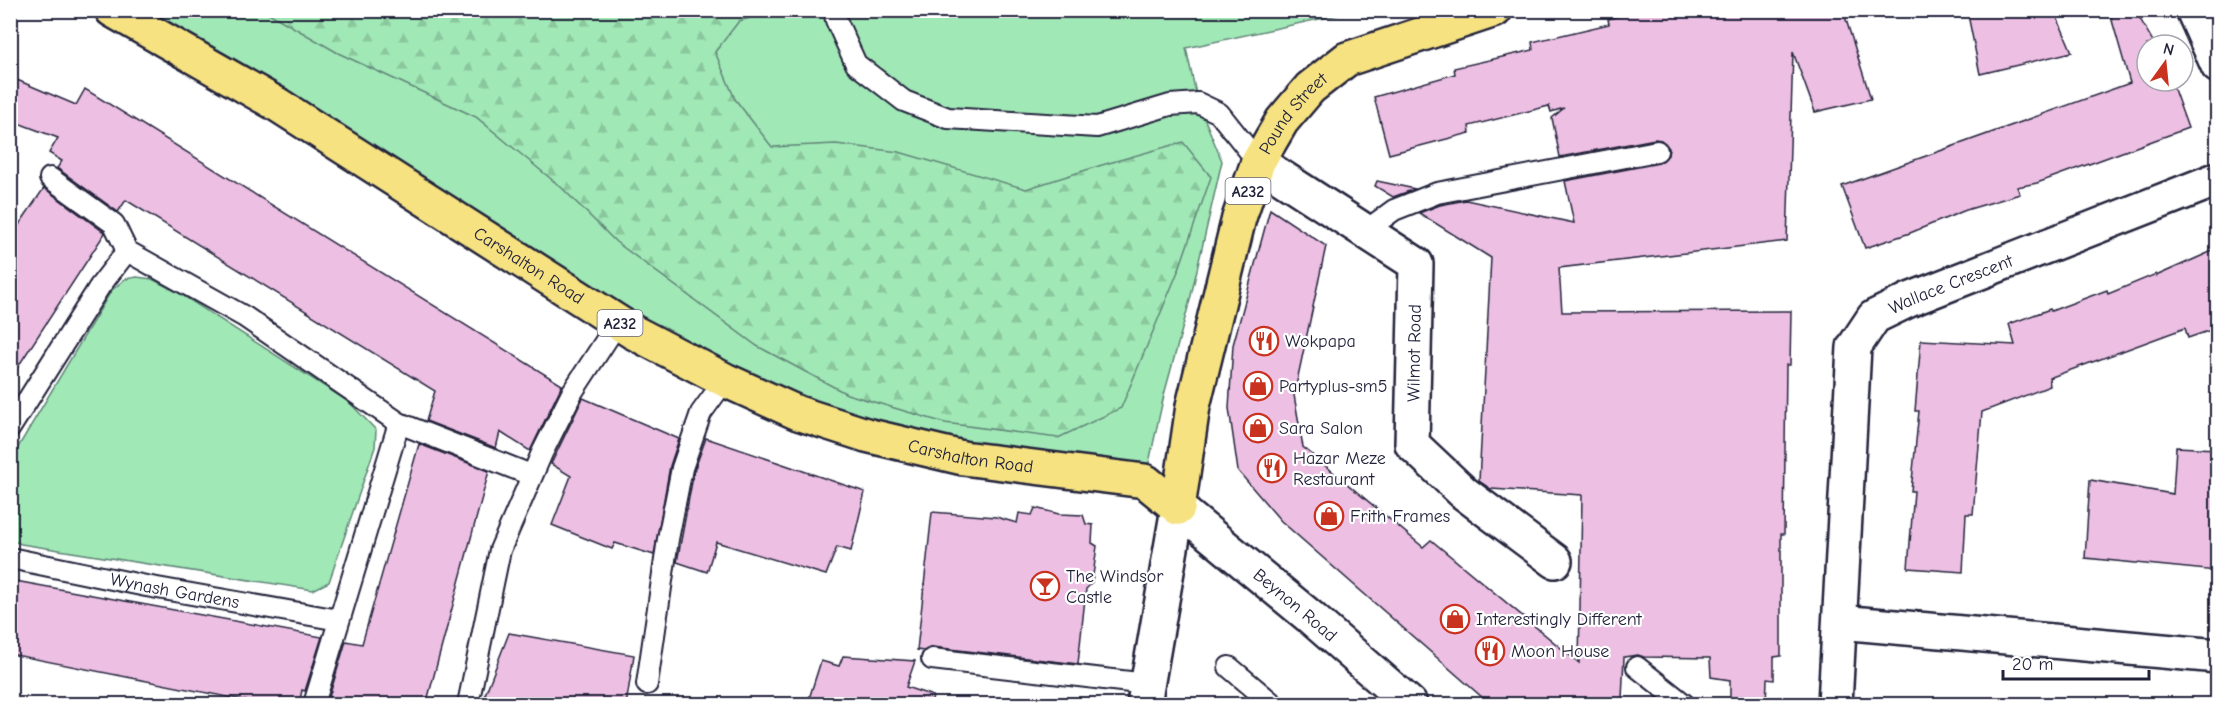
<svg xmlns="http://www.w3.org/2000/svg" width="2228" height="715" viewBox="0 0 2228 715" font-family="'Comic Neue',sans-serif">
	<style>
		.green { fill: #a0e8b6; stroke: #618578; stroke-width: 1.5 }
		.forest { fill: url(#forest-firs); stroke: #618578; stroke-width: 1.5 }
		.building { fill: #ecbfe3; stroke: #22223b; stroke-width: 1.5 }
		.lines { fill: none; stroke-linecap: round; stroke-linejoin: round }
		.lane-casing { stroke: #22223b; stroke-width: 24 }
		.street-casing { stroke: #22223b; stroke-width: 38 }
		.secondary-casing { stroke: #22223b; stroke-width: 38 }
		.highway-casing { stroke: #22223b; stroke-width: 38 }
		.lane { stroke: #fff; stroke-width: 20 }
		.street { stroke: #fff; stroke-width: 33 }
		.secondary { stroke: #fff; stroke-width: 33 }
		.highway { stroke: #f6e281; stroke-width: 33 }
		.labels { text-anchor: middle; stroke-width: 4.5; stroke-linejoin: round; paint-order: stroke }
		.shield { fill: #fff; stroke: #646476; stroke-width: 1.5 }
		.shield-label { font-size: 16px; font-weight: bold; fill: #22223b }
		.street-label { font-size: 18px; fill: #22223b; stroke: #fff }
		.poi-label { font-size: 18px; fill: #22223b; stroke: #fff; text-anchor: start }
	</style>
	<defs>
		<pattern id="forest-firs" width="22" height="20" patternUnits="userSpaceOnUse" patternTransform="scale(1.5)"><rect width="22" height="20" fill="#a0e8b6"/><path d="M5 1l3.5 6h-7zM16 11l3.5 6h-7z" fill="#8ac79d"/></pattern>
	</defs>
	<rect width="100%" height="100%" fill="#fff"/>
	<filter id="ink" filterUnits="userSpaceOnUse"><feTurbulence type="fractalNoise" baseFrequency=".0167" numOctaves="2"/><feDisplacementMap in="SourceGraphic" scale="12" xChannelSelector="R" yChannelSelector="G"/><feConvolveMatrix kernelMatrix="1 2 1 2 8 2 1 2 1" color-interpolation-filters="sRGB"/></filter>
	<g filter="url(#ink)">
		<g class="green">
			<polygon points="137,11 1356,11 1186,48 1198,103 1222,161 1190,300 1164,395 1145,481 983,455 827,412 735,371 626,313"/>
			<polygon points="137,277 152,279 179,293 349,402 376,430 375,447 329,582 313,590 21,544 11,540 11,459 111,291 125,279"/>
		</g>
		<polygon class="forest" points="265,11 775,11 739,21 715,52 735,99 772,147 836,144 899,152 1026,189 1102,165 1183,142 1211,177 1179,269 1121,408 1058,438 945,423 847,394 757,346 616,242 562,188 476,117 338,53"/>
		<g class="building">
			<polygon points="1641,10 1843,10 1871,99 1815,112 1793,52 1787,241 1559,268 1562,312 1791,311 1790,365 1786,365 1784,534 1781,534 1781,656 1774,657 1774,680 1767,679 1766,705 1730,705 1730,680 1711,677 1710,658 1644,657 1638,655 1624,657 1622,699 1629,705 1491,705 1281,521 1238,471 1229,408 1233,345 1270,209 1326,246 1294,395 1303,447 1423,547 1431,540 1579,663 1582,495 1491,489 1479,481 1491,258 1419,213 1440,205 1466,200 1574,223 1565,181 1659,163 1668,155 1669,148 1661,140 1655,139 1560,157 1552,118 1564,108 1551,112 1549,106 1469,126 1470,133 1389,154 1374,97 1455,74 1454,68 1533,50 1532,42 1609,24 1608,19"/>
			<polygon points="1967,10 2054,10 2072,52 1980,74"/>
			<polygon points="2109,10 2135,10 2155,45 2147,45 2147,81 2171,81 2188,128 2037,183 2017,187 2020,194 1966,210 1910,233 1865,248 1842,186 2130,83"/>
			<polygon points="10,77 76,105 85,89 562,385 530,451 500,432 496,448 426,421 435,391 126,200 118,212 57,168 62,161 49,153 58,138 10,120"/>
			<polygon points="1377,181 1415,189 1393,197 1375,186"/>
			<polygon points="44,188 105,233 10,379 10,238"/>
			<polygon points="2217,249 2217,328 2188,338 2185,328 2049,378 2050,386 1982,412 1973,514 1966,514 1963,572 1908,568 1914,491 1911,491 1919,411 1915,411 1921,340 2015,345 2009,324 2050,309 2051,311 2107,290 2108,294 2156,274 2156,276"/>
			<polygon points="583,398 679,439 670,466 654,555 615,543 612,549 552,525 571,476 551,464"/>
			<polygon points="706,438 865,492 851,551 837,547 826,575 716,542 707,572 677,562 694,471"/>
			<polygon points="419,444 489,471 426,705 355,705 329,697 346,641 362,644"/>
			<polygon points="2176,447 2216,449 2217,571 2085,558 2090,480 2173,494"/>
			<polygon points="1035,508 1059,514 1083,515 1086,524 1093,525 1092,543 1097,546 1092,583 1086,589 1078,664 933,647 924,651 917,650 932,512 996,517 1017,523 1019,513 1032,515"/>
			<polygon points="10,580 322,637 305,691 302,690 299,705 268,705 10,654"/>
			<polygon points="509,633 634,655 626,705 481,705"/>
			<polygon points="843,656 915,661 906,687 933,696 931,705 807,705 821,661 839,666"/>
		</g>
		<g class="lines">
			<g class="lane-casing">
				<g id="lane">
					<polyline points="834,10 836,20 856,64 904,101 948,118 1097,127 1170,105 1198,103 1219,113 1258,162"/>
					<polyline points="50,178 114,224 127,251 245,317 399,423"/>
					<polyline points="1364,232 1394,210 1437,193 1657,151"/>
					<polyline points="10,428 100,286 127,251"/>
					<path id="s1" d="M10 558 146 586 339 620"/>
					<polyline points="932,659 1147,684"/>
					<polyline points="1229,667 1273,704"/>
					<polyline points="1637,667 1684,704"/>
					<polyline points="647,684 668,539 682,468 701,413 725,380"/>
					<polyline points="314,704 399,423 531,475"/>
					<polyline points="468,704 500,550 542,453 573,391 618,322"/>
				</g>
			</g>
			<g class="street-casing">
				<g id="street">
					<polyline points="2193,10 2218,66"/>
					<polyline points="1258,162 1416,264 1412,444 1464,493 1555,561"/>
					<polyline points="1840,622 2218,656"/>
					<path id="s2" d="M1835 704 1854 347 1874 317 1909 300 2218 179"/>
				</g>
			</g>
			<g class="secondary-casing">
				<g id="secondary">
					<path id="s3" d="M1144 704 1178 508 1309 616 1410 704"/>
				</g>
			</g>
			<g class="highway-casing">
				<g id="highway">
					<path id="s4" d="M112 10 275 103 633 332 725 380 798 413 866 435 963 458 1145 481 1178 508"/>
					<path id="s5" d="M1178 508 1193 406 1239 218 1258 162 1282 121 1310 88 1347 59 1495 10"/>
				</g>
			</g>
			<use href="#lane" class="lane"/>
			<use href="#street" class="street"/>
			<use href="#secondary" class="secondary"/>
			<use href="#highway" class="highway"/>
		</g>
	</g>
	<defs>
		<g id="restaurant-ring" transform="scale(1.5)"><circle r="9.5" fill="#fff" stroke="#c8321e" stroke-width="1.5"/><path d="M-5-6h1v4h1v-4h1v4h1v-4h1v5L-1.5 .5V6h-2V.5L-5-1ZM5-6V6H3V1.5H1.5Q1.5-4 5-6Z" fill="#c8321e"/></g>
		<g id="shop-ring" transform="scale(1.5)"><circle r="9.5" fill="#fff" stroke="#c8321e" stroke-width="1.5"/><path d="M-5-2.5h2.3a2.7 3.5 0 0 1 5.4 0H5L5.5 6h-11ZM-1.5-2.5h3a1.5 2.3 0 0 0-3 0Z" fill="#c8321e"/></g>
		<g id="bar-ring" transform="scale(1.5)"><circle r="9.5" fill="#fff" stroke="#c8321e" stroke-width="1.5"/><path d="M-6-5H6L.8 .8V4.5H3.5V6h-7V4.5H-.8V.8Z" fill="#c8321e"/></g>
	</defs>
	<g fill-rule="evenodd">
		<use href="#restaurant-ring" x="1264" y="341"/>
		<use href="#shop-ring" x="1258" y="386"/>
		<use href="#shop-ring" x="1258" y="428"/>
		<use href="#restaurant-ring" x="1272" y="468"/>
		<use href="#shop-ring" x="1329" y="516"/>
		<use href="#bar-ring" x="1045" y="586"/>
		<use href="#shop-ring" x="1455" y="619"/>
		<use href="#restaurant-ring" x="1490" y="651"/>
	</g>
	<g class="labels">
		<g class="shield">
			<rect x="1225.5" y="178" width="45" height="26" rx="4.5"/>
			<rect x="597.5" y="310" width="45" height="26" rx="4.5"/>
		</g>
		<g class="shield-label">
			<text x="1248" y="197">A232</text>
			<text x="620" y="329">A232</text>
		</g>
		<g class="street-label">
			<text dy="6" stroke="none"><textPath href="#s5" startOffset="416">Pound Street</textPath></text>
			<text dy="6" stroke="none"><textPath href="#s4" startOffset="489">Carshalton Road</textPath></text>
			<text dy="6" stroke="none"><textPath href="#s2" startOffset="477">Wallace Crescent</textPath></text>
			<text transform="translate(1414 353) rotate(-89)" y="6">Wilmot Road</text>
			<text dy="6" stroke="none"><textPath href="#s4" startOffset="975">Carshalton Road</textPath></text>
			<text dy="6" stroke="none"><textPath href="#s1" startOffset="168">Wynash Gardens</textPath></text>
			<text dy="6" stroke="none"><textPath href="#s3" startOffset="351">Beynon Road</textPath></text>
		</g>
		<g class="poi-label">
			<text x="1285" y="347">Wokpapa</text>
			<text x="1279" y="392">Partyplus-sm5</text>
			<text x="1279" y="434">Sara Salon</text>
			<text x="1293" y="464">Hazar Meze<tspan x="1293" dy="21">Restaurant</tspan></text>
			<text x="1350" y="522">Frith Frames</text>
			<text x="1066" y="582">The Windsor<tspan x="1066" dy="21">Castle</tspan></text>
			<text x="1476" y="625">Interestingly Different</text>
			<text x="1511" y="657">Moon House</text>
		</g>
	</g>
	<rect width="2228" height="715" fill="none" stroke="#fff" stroke-width="36"/>
	<rect x="18" y="18" width="2192" height="679" fill="none" stroke="#22223b" stroke-width="2" filter="url(#ink)"/>
	<g transform="translate(2165 63) rotate(15)"><circle r="28" fill="#ffffff" stroke="#a7a7b1" stroke-width="1.5"/>
	<path d="M0-4.5L10 22L0 15L-10 22Z" fill="#c8321e"/>
	<text y="-9" font-size="16" font-weight="bold" text-anchor="middle" fill="#22223b">N</text>
	</g>
	<path d="M2003 670v9h146v-9" fill="none" stroke="#22223b" stroke-width="3"/>
	<text x="2012" y="670" font-size="18" fill="#22223b" stroke="#ffffff" stroke-width="4.5" paint-order="stroke">20 m</text>
</svg>
